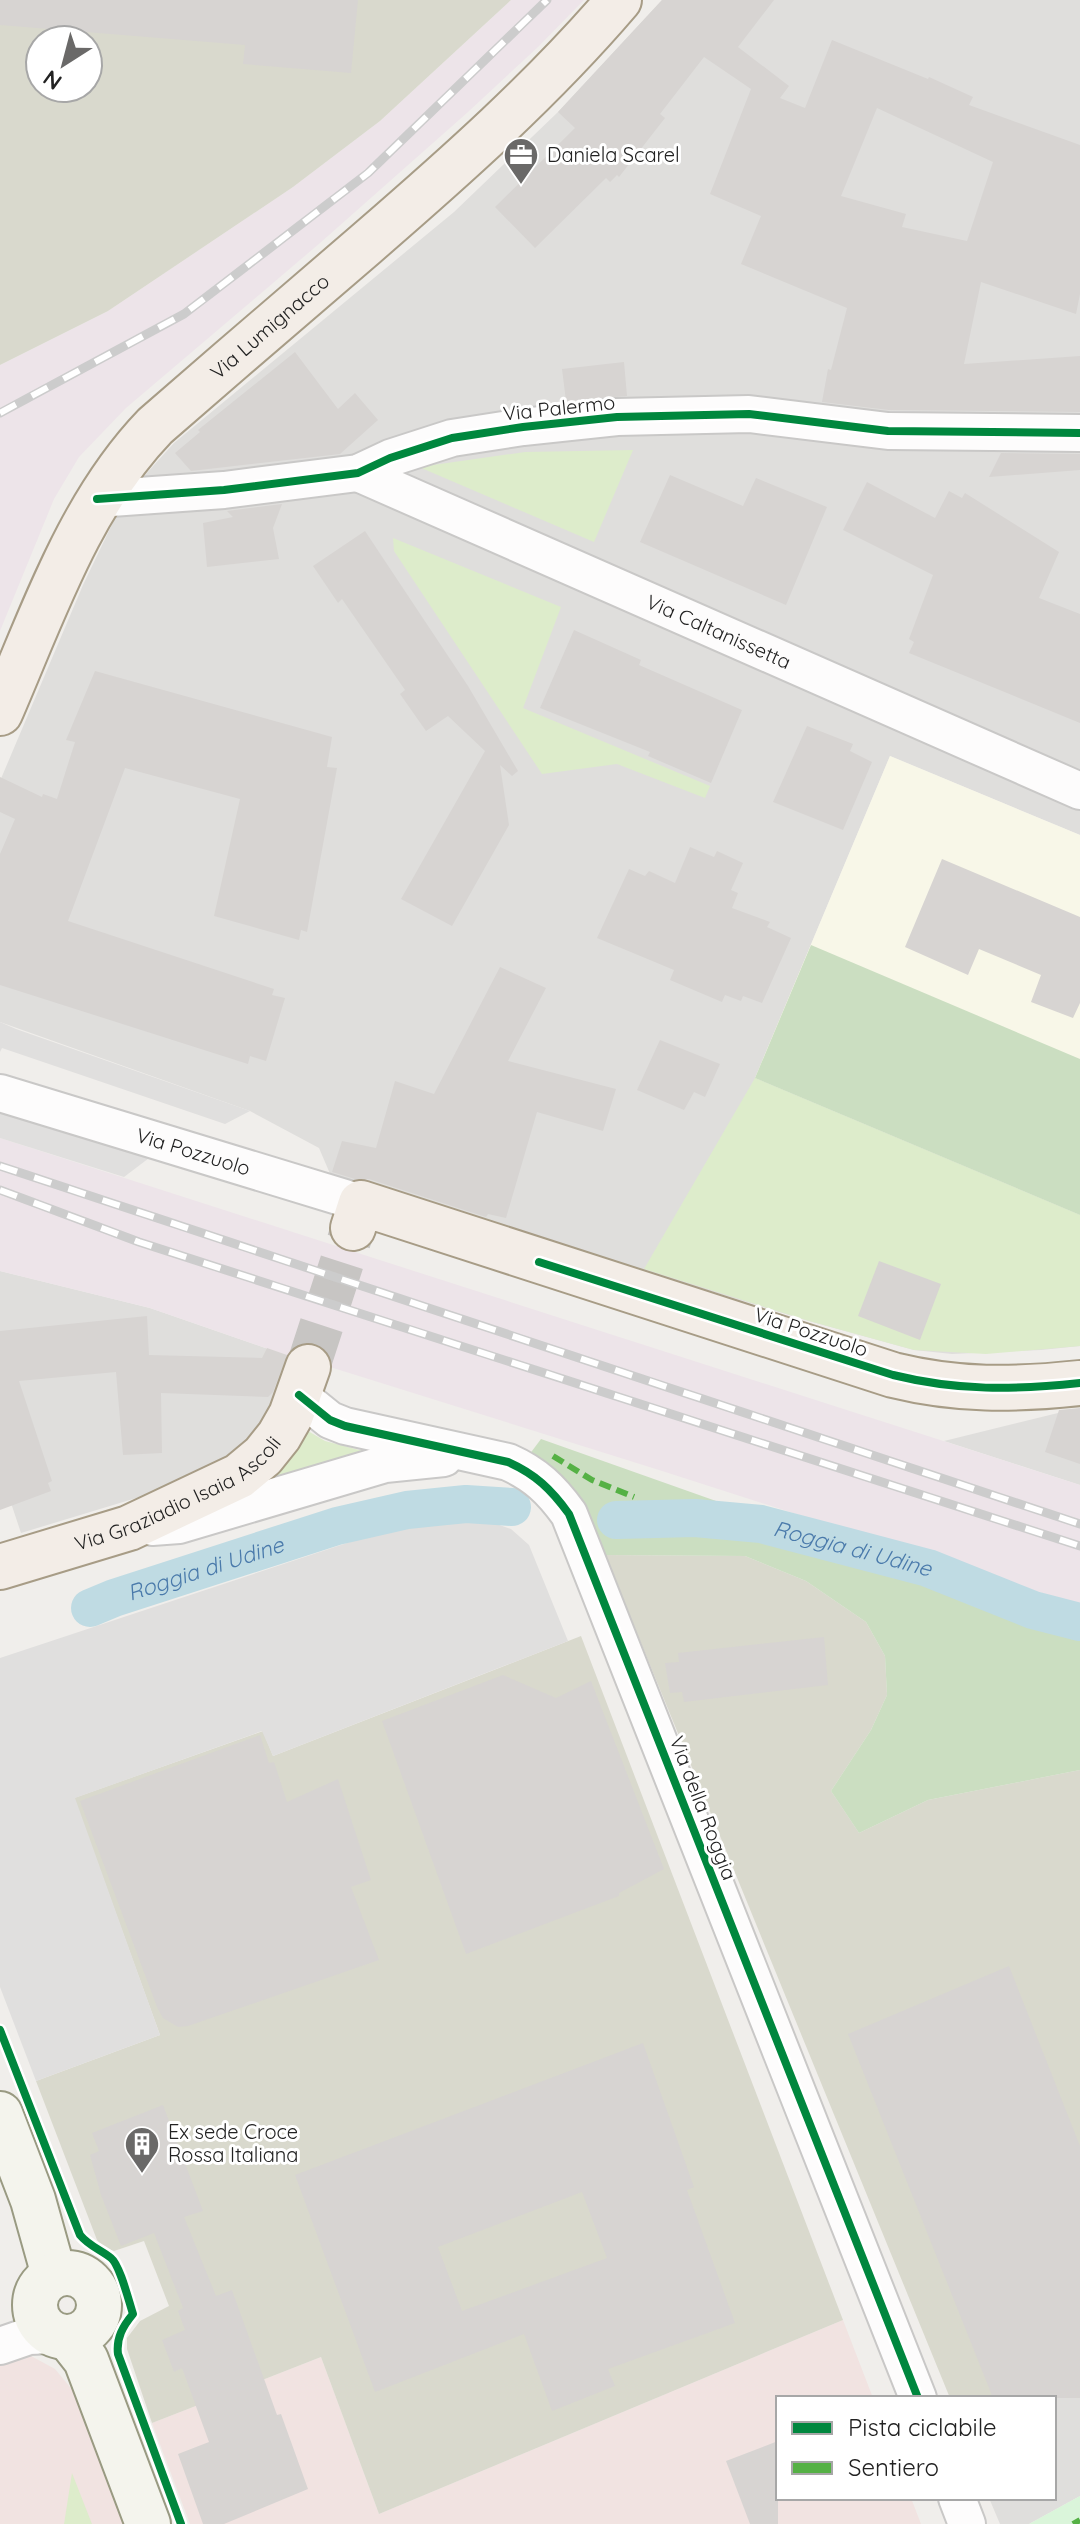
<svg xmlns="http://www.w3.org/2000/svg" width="1080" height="2524" viewBox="0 0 1080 2524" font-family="Quicksand,sans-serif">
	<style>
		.residential { fill: #dfdedc }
		.commercial { fill: #f1e3e1 }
		.industrial { fill: #ede4e9 }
		.education { fill: #f8f7e8 }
		.construction { fill: #d9d9cd; fill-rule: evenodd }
		.grass { fill: #ddeccb }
		.forest { fill: #cbdec1 }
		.park { fill: #daf5da }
		.parking { fill: #e0dfde }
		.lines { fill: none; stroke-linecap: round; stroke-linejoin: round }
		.canal { stroke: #bfdbe3; stroke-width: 38 }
		.building { fill: #d7d4d2; fill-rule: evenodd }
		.primary-tunnel { stroke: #c7c5c3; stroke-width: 44; stroke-dasharray: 44 22; stroke-linecap: butt }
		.street-casing { stroke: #c9c8c7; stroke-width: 40 }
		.secondary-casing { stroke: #999a82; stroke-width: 48 }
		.primary-casing { stroke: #a79c86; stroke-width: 48 }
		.street { stroke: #fdfcfc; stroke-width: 36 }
		.secondary { stroke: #f4f4ed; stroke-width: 44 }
		.primary { stroke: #f3ede7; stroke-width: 44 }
		.rail-casing { stroke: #ccc; stroke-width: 9 }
		.rail { stroke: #fff; stroke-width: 6; stroke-dasharray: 18; stroke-linecap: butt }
		.quiet { stroke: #55b145; stroke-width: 6; stroke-dasharray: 12 6; stroke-linecap: butt }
		.cycleway-casing { stroke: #fff; stroke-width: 13 }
		.cycleway { stroke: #00873e; stroke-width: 8 }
		.labels { text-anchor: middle; stroke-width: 6; stroke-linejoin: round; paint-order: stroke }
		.poi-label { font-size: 20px; fill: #222; stroke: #fff; text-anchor: start }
		.street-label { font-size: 20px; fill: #222; stroke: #fff }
		.water-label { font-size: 22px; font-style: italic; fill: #4a7aab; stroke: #fff }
	</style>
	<rect width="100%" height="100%" fill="#f0eeeb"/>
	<g class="residential">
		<polygon points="662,0 1080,0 1080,835 890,756 755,1078 1080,1215 1080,1346 1041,1350 952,1354 914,1350 809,1321 331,1176 319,1148 250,1111 0,1022 0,781 83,585 117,514 145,475 174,443 454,212 558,112"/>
		<polygon points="0,1271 150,1308 294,1358 257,1442 179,1485 21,1533 12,1506 0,1492"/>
		<polygon points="1080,1412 1080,1485 944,1441 1058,1413"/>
		<polygon points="1080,2368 1080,2496 1029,2524 1000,2524 989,2498 1054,2498 1054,2398"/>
	</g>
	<g class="commercial">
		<polygon points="843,2320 873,2398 778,2398 778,2498 911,2498 921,2524 190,2524 152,2423 321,2357 379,2514"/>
		<polygon points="20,2354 31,2356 55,2369 79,2398 126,2524 0,2524 0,2359"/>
	</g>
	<g class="industrial">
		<polygon points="511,0 584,0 538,47 468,112 320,243 126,408 79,457 54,499 0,631 0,365 108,311 293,187 380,121"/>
		<polygon points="0,1138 1080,1485 1080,1605 659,1470 330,1367 294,1358 150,1308 0,1271"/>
	</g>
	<polygon class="education" points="890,756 1080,835 1080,1215 755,1078"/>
	<g class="construction">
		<path d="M0 0H511L380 121 293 187 108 311 0 365ZM40 40H88V88H40Z"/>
		<polygon points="605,1555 745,1556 806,1581 866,1622 885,1656 887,1695 871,1730 831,1791 859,1833 928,1800 1080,1770 1080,2368 1005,2398 950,2398"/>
		<polygon points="581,1636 843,2320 379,2514 321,2357 152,2423 127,2349 127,2338 140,2321 169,2306 144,2241 114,2251 103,2247 97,2240 36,2081 160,2035 74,1798 263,1731 273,1756"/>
	</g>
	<g class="grass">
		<polygon points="633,450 594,542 419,467 525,452"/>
		<polygon points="393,538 561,607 523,708 710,786 705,798 617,764 542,774 394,551"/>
		<polygon points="755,1078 1080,1215 1080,1346 986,1354 914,1350 809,1321 644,1269"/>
		<polygon points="308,1431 325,1441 363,1451 256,1484 298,1448"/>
		<polygon points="72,2473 92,2524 64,2524"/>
	</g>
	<g class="forest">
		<polygon points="811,945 1080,1059 1080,1215 755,1078"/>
		<polygon points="541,1439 770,1520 819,1545 1080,1626 1080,1770 928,1800 859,1833 831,1791 871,1730 887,1695 885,1656 866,1622 806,1581 745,1556 605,1555 592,1524 529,1455"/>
	</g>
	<polygon class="park" points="1080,2496 1080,2524 1029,2524"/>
	<g class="parking">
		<polygon points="0,1022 16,1029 250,1111 225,1124 2,1048 0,1052"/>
		<polygon points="0,1106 153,1155 124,1177 0,1138"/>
		<polygon points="482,1519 511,1529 529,1545 568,1641 273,1756 262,1731 75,1798 160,2035 36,2081 0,1987 0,1658 356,1540 411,1526"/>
	</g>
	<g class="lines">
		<g class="canal">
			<path id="s1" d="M616 1520 695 1518 761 1524 928 1568 1033 1610 1080 1622"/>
			<path id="s2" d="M90 1608 114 1598 337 1526 407 1510 466 1504 512 1507"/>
		</g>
	</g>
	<g class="building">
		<polygon points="0,0 358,0 351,73 243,64 245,45 0,25"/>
		<path d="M662 0H774L738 47 789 86 780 98 805 108 832 40 928 79 929 77 973 97 969 105 1080 145V294L1076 314 981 282 964 364 1080 356V412L889 410 822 402 828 369 831 370 847 308 741 264 761 216 710 194 751 89 704 57 660 114 665 118 619 177 617 175 610 182 606 178 535 248 495 207 575 128 558 112ZM877 108 993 162 967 241 902 227 906 214 841 196Z"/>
		<polygon points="295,352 338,409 355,393 378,420 340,454 191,471 175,453 200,432 198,430"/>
		<polygon points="624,362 627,396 566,401 562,369"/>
		<polygon points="1001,453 1080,454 1080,470 989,477"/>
		<polygon points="670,475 743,506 756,478 827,507 786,605 640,542"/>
		<polygon points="867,482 935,518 949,491 962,498 965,493 1059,552 1039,598 1080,614 1080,723 909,653 914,642 909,639 933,575 843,530"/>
		<polygon points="282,504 273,528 279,559 207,567 203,523 233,517 227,511"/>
		<polygon points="365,531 468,686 518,771 512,776 500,765 509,825 452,926 401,899 485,751 448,716 426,731 400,694 405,690 342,599 338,603 313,566"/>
		<polygon points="574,630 641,660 639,665 742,710 711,783 648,756 650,752 540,708"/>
		<polygon points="95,671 332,737 327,767 337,768 307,932 301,930 299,940 214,916 240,799 125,768 68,921 274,989 272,995 285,998 266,1061 250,1056 248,1064 0,985 0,854 15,819 0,812 0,777 42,797 43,794 57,799 75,742 66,740"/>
		<polygon points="807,726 853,744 850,751 872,762 843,830 773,802"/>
		<polygon points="690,847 714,857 717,851 743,863 731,890 738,893 732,908 770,922 767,927 791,938 762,1003 743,996 741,1001 725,995 722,1002 670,980 674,970 597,938 629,869 645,876 649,871 675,883"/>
		<polygon points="942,859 1080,917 1080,1003 1073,1018 1031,1002 1041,975 979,949 968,975 905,947"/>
		<polygon points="500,967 546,988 508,1061 616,1089 603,1131 537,1112 506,1218 488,1214 486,1217 369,1179 355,1179 332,1172 342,1141 376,1148 395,1081 434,1094"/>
		<polygon points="660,1040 720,1064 705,1097 694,1092 684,1110 637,1090"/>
		<polygon points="879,1261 941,1284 920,1340 858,1316"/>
		<polygon points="147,1316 149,1355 262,1358 267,1348 287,1355 273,1392 268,1397 161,1393 162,1453 123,1455 116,1372 19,1381 52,1481 48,1483 51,1491 0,1510 0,1331"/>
		<polygon points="1080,1408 1080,1464 1045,1452 1059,1410"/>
		<polygon points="824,1637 828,1685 684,1702 682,1692 670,1693 665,1663 679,1662 678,1653"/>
		<polygon points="503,1675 556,1698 591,1681 664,1869 619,1893 619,1896 466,1954 382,1721"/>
		<polygon points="260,1735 269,1763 274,1762 287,1802 338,1779 371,1880 351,1887 379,1960 188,2026 178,2027 163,2018 157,2007 80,1801"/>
		<polygon points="1009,1966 1080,2146 1080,2398 993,2398 848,2034"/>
		<path d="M643 2043 694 2187 687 2190 735 2323 608 2369 615 2386 552 2411 524 2334 375 2392 295 2175ZM582 2192 607 2258 462 2311 438 2247Z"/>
		<polygon points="163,2105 203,2211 184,2217 216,2296 232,2290 277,2415 281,2414 308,2489 224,2524 203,2524 178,2454 209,2442 182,2368 174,2372 162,2340 185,2330 178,2311 183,2308 154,2233 121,2246 101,2195 90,2155 99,2151 92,2133"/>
		<polygon points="778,2441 778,2524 750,2524 726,2461"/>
	</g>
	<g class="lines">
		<polyline class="primary-tunnel" points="308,1367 353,1228"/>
		<g class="street-casing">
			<g id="street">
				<path id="s3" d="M358 473 1080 791"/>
				<polyline points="97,499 224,490 358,473 390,458 452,438 523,427 617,417 749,414 888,431 1080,433"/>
				<path id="s4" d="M0 1093 361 1203"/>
				<path d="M299 1395 330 1420 345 1426 508 1462C535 1474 551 1489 569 1514L918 2398"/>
				<polyline points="152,1527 179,1525 385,1464 444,1458"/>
				<polyline points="0,2346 29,2336 56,2335"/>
				<polyline points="957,2498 967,2524"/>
			</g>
		</g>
		<g class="secondary-casing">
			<g id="secondary">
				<polyline points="0,2114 33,2200 54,2275"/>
				<circle cx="67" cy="2305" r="32"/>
				<polyline points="68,2337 86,2360 148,2524"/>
			</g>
		</g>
		<g class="primary-casing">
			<g id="primary">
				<path id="s5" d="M0 713C43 614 79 505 155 426 225 365 296 304 366 244 455 167 543 89 619 0"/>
				<path d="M353 1228 361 1203 893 1375C958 1391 1013 1390 1080 1383"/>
				<path id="s6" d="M0 1567 129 1528 239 1476 263 1456 279 1436 291 1415 308 1367"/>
			</g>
		</g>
		<use href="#street" class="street"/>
		<use href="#secondary" class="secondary"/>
		<use href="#primary" class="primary"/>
		<g class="rail-casing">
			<g id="rail">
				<polyline points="0,413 184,314 368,173 547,0"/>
				<polyline points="0,1166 1080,1524"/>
				<polyline points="0,1190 139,1242 1080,1546"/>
			</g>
		</g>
		<use href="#rail" class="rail"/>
		<g class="quiet">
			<polyline points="553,1456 592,1480 634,1497"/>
			<polyline points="1073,2524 1080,2520"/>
		</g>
		<g class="cycleway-casing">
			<g id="cycleway">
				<polyline points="97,499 224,490 358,473 390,458 452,438 523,427 617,417 749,414 888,431 1080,433"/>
				<path d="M539 1262 893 1375C958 1391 1013 1390 1080 1383"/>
				<path d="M299 1395 330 1420 345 1426 508 1462C535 1474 551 1489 569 1514L918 2398"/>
				<path d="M0 2030 80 2235C89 2246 101 2250 111 2258 120 2265 129 2302 133 2314 123 2326 116 2338 118 2354L181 2524"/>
			</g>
		</g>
		<use href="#cycleway" class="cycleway"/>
	</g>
	<defs>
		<g id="office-pin" transform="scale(1.8)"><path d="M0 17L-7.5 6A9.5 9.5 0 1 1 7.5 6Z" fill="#6a6968" stroke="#fff"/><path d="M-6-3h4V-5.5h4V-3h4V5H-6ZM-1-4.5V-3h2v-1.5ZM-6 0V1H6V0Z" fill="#fff"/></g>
		<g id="building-pin" transform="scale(1.8)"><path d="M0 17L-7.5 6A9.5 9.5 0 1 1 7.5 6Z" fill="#6a6968" stroke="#fff"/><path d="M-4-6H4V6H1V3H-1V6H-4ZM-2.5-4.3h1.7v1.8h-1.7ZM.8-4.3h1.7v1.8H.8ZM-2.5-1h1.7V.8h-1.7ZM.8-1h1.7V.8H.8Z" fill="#fff"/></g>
	</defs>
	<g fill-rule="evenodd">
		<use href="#office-pin" x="521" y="155"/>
		<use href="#building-pin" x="142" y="2144"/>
	</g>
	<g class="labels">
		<g class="poi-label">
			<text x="547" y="162">Daniela Scarel</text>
			<text x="168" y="2139">Ex sede Croce<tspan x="168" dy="23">Rossa Italiana</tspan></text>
		</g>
		<g class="street-label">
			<text dy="7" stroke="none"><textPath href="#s5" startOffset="480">Via Lumignacco</textPath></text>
			<text transform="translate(559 408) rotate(-6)" y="7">Via Palermo</text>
			<text dy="7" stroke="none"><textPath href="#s3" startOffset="394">Via Caltanissetta</textPath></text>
			<text dy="7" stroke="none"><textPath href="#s4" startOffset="202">Via Pozzuolo</textPath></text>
			<text transform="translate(811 1332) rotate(18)" y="7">Via Pozzuolo</text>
			<text dy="7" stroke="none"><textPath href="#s6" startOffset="194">Via Graziadio Isaia Ascoli</textPath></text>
			<text transform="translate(703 1808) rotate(69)" y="7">Via della Roggia</text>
		</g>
		<g class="water-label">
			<text dy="8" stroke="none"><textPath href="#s1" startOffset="240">Roggia di Udine</textPath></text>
			<text dy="8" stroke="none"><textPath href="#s2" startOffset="122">Roggia di Udine</textPath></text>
		</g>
	</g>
	<rect x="776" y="2396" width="280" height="104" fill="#ffffff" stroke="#a7a7a7" stroke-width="2"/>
	<rect x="792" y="2422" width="40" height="12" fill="#00873e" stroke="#a7a7a7" stroke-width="2"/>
	<text x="848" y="2436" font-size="24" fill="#222222">Pista ciclabile</text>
	<rect x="792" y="2462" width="40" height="12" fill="#55b145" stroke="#a7a7a7" stroke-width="2"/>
	<text x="848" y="2476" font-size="24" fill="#222222">Sentiero</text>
	<g transform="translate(64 64) rotate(216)"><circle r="38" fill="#ffffff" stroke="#a7a7a7" stroke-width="2"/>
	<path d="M0-6L14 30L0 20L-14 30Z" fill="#6a6968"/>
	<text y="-12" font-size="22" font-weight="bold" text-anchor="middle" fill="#222222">N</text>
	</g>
</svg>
